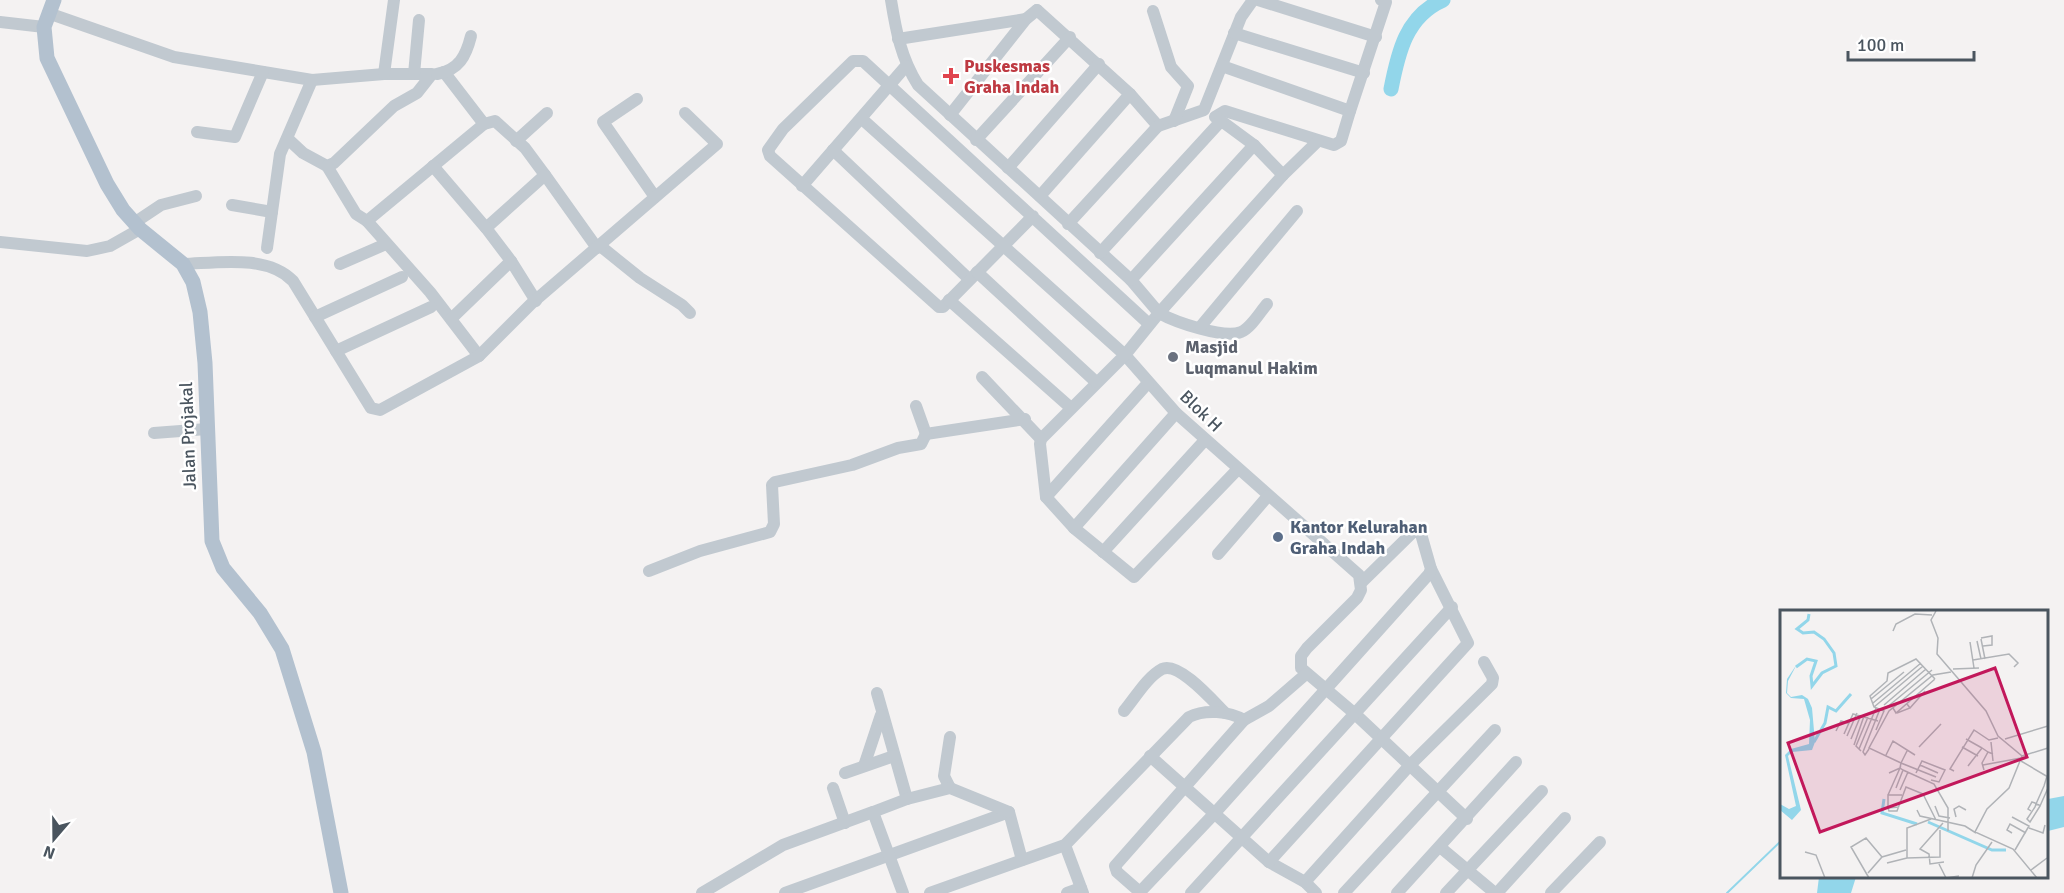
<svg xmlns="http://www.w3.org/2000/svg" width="2064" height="893" viewBox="0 0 2064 893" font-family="Signika,sans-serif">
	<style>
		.water { fill: #92d6ea }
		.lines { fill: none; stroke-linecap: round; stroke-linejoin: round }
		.stream { stroke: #92d6ea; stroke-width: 2 }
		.river { stroke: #92d6ea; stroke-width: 15 }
		.minor { stroke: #c1c9d0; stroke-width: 12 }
		.major { stroke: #b3c1cf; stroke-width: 15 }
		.health-dot { fill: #e0444e; stroke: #fff; stroke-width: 2 }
		.worship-dot { fill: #6b7280; stroke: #fff; stroke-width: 2 }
		.service-dot { fill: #5c6f8a; stroke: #fff; stroke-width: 2 }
		.labels { text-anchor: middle; stroke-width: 5; stroke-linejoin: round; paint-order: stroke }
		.health-label { font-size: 18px; font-weight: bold; fill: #be3a42; stroke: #fff; text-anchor: start }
		.worship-label { font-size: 18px; font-weight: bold; fill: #5b616d; stroke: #fff; text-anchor: start }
		.street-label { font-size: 18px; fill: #4a555f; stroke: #fff }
		.service-label { font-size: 18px; font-weight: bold; fill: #4e5e75; stroke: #fff; text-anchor: start }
		.inset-river { fill: none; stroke: #92d6ea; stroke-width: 3 }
		.inset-road { fill: none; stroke: #b0b3b7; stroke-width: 1.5 }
		.view { fill: #c2185b; fill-opacity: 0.15; stroke: #c2185b; stroke-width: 3 }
		.inset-edge { fill: none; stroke: #4a555f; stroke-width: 3 }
	</style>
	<rect width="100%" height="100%" fill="#f4f2f2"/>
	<g class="water">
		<polygon points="2064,796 2064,827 2048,831 2048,799"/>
		<polygon points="1819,877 1819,876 1856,877 1851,893 1817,893"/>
	</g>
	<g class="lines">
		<polyline class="stream" points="1727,893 1782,840"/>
		<path class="river" d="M1391 89C1398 53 1406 16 1443 0"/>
		<g class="minor">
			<path d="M891 0C896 31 901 58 918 85L1131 280 1159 313 1125 355 1176 413 1359 575 1361 590 1357 598 1307 648 1301 656V668L1354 713 1467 819"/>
			<polyline points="1258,0 1376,37"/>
			<polyline points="1037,10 1130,94 1158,126 1204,110 1241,17 1253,0"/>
			<polyline points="1153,11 1171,67 1188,86 1174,121"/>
			<polyline points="48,13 174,57 312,80 384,74 432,74 417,93 394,106 334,163 327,166 303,153 288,139"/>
			<polyline points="0,22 44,27"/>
			<polyline points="1234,33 1364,73"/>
			<polyline points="898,39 1026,19"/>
			<polyline points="1222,66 1350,111 1386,2 1381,0"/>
			<polyline points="444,72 484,124"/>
			<polyline points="384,74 394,0"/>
			<polyline points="414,74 419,20"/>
			<path d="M437 74C459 70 466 56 471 36"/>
			<polyline points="637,99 603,122 655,197"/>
			<polyline points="950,115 1026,19 1037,10"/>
			<polyline points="1215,117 1225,111 1334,145 1341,141 1350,111"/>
			<polyline points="1216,117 1254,145 1283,175"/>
			<polyline points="862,119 1125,355 1041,439 1040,444 1046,497 1074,528 1134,577 1238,469"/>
			<polyline points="197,132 235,137 263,72"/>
			<polyline points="976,140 1070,37"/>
			<polyline points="516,141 547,113"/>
			<polyline points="833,150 969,279"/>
			<polyline points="327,166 356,214 367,221 484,124 495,121 525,148 545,175 486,228"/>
			<polyline points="433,166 486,228 511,261 536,301"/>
			<polyline points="1008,168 1099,64"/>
			<polyline points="545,175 597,248"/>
			<polyline points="802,186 906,66"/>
			<polyline points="1040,196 1130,94"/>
			<polyline points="232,205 272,212"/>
			<polyline points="1033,216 943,307 939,307 770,156 768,150 783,129 853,61 863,61 1149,324"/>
			<polyline points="367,221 430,292 479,356"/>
			<polyline points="134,223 161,205 196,196"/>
			<polyline points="1068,224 1158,126"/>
			<polyline points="0,242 87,251 110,246 140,229"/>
			<polyline points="599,245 640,278 682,305 690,313"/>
			<polyline points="267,248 280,154 312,80"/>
			<polyline points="1100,253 1221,121"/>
			<path d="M183 264C216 263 267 254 293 281L371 408 380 410 479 356 531 304 717 144 685 113"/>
			<polyline points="340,264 386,244"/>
			<polyline points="977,272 1096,382"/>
			<polyline points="1131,280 1254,145"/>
			<polyline points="949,300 1071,408"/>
			<path d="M1267 304C1260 312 1251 328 1241 332 1224 339 1175 322 1159 313L1283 175 1318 141"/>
			<polyline points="315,317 402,277"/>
			<polyline points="451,319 511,261"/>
			<polyline points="1201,326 1297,211"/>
			<polyline points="336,351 431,307"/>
			<polyline points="982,377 1041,439"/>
			<polyline points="916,406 926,434 1025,419"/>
			<polyline points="154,433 207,429"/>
			<polyline points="1046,497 1148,383"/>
			<polyline points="1074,528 1176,413"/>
			<polyline points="1103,552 1205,440"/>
			<polyline points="1218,554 1268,496"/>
			<polyline points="649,571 700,551 770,532 774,524 772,485 775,482 852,465 898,448 921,444 926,434"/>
			<polyline points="877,693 907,799"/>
			<path d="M1124 711C1135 698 1147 677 1162 669 1179 661 1214 702 1225 713"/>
			<polyline points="1150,756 1269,862 1305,882 1316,893"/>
			<polyline points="864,766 881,715"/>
			<polyline points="845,773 894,756"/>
			<polyline points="833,788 845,823"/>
			<polyline points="950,788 944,776 950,737"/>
			<polyline points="1065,845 1083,893"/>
			<polyline points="1440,847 1495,893"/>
			<polyline points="1269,862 1468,643 1431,569"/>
			<polyline points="1305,882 1410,765 1492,684 1493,678 1484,662"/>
			<polyline points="1140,892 1214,814 1429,574 1431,569 1421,534 1417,531 1412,533 1362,582"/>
			<polyline points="702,893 783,845 873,812"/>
			<polyline points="785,893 1009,812 1022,860"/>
			<polyline points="903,893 873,812 907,799 950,788 1009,812"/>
			<path d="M930 893 1065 845 1189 717C1205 709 1229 711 1244 720L1269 706 1306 674"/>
			<polyline points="1067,893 1081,888"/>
			<polyline points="1141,893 1117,872 1115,866 1244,720"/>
			<polyline points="1191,893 1452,607"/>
			<polyline points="1344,893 1495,730"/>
			<polyline points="1397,893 1516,762"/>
			<polyline points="1446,893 1542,791"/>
			<polyline points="1497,893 1565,818"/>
			<polyline points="1551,893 1600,842"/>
		</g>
		<polyline class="major" points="54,0 44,27 47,58 107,184 123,210 140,229 183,264 193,282 200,312 205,363 212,541 223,568 260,613 282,649 314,752 341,893"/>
	</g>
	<path class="health-dot" d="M948 67h6v6h6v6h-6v6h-6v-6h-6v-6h6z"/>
	<circle class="worship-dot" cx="1173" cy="357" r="6"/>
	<circle class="service-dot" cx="1278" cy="537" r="6"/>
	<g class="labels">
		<g class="health-label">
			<text x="964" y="72">Puskesmas<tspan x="964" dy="21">Graha Indah</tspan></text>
		</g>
		<g class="worship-label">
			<text x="1185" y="353">Masjid<tspan x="1185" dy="21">Luqmanul Hakim</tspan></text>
		</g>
		<g class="street-label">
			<text transform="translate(1201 411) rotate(44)" y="6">Blok H</text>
			<text transform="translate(188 436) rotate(-92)" y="6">Jalan Projakal</text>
		</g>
		<g class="service-label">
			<text x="1290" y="533">Kantor Kelurahan<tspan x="1290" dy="21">Graha Indah</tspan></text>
		</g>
	</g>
	<g transform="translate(1780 610)">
		<rect width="268" height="268" fill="#f4f2f2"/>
		<path d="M17 54 8 71 7 83 11 87 22 85 28 89 32 98 35 132 32 140 12 142 8 146 21 200 12 210 0 200V194L9 199 16 196 5 145 11 139 29 134 30 110 24 89 11 88 6 83 7 69Z" fill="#92d6ea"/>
		<path class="inset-river" d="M16 57 27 49 36 51 31 66 32 76 42 63 56 56 54 43 44 29 34 22 23 23 17 19 28 10 29 4M34 132 45 113 48 97 56 101 71 84M104 189 102 203 137 214M148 212 212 240H226"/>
		<path class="inset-road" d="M156 1 151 10 158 28 157 44 206 101 218 126 242 146 229 178 207 199 195 222 233 239 257 268M113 21 116 14 135 4 152 5M201 28 212 26V35L203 36M201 29 205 49M197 31 201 49M190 32 194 58M193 50 229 44 238 53 234 57M173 59 199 58M91 89 124 62M93 93 141 53M104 95 146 59M94 97 143 56M106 98 152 60M113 98 116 103 155 69M130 98 145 81M117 103 130 98 127 94M96 120 104 101 94 97 90 86 107 71 108 63 136 49 155 69M56 121 61 111 68 113M64 124 73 104 98 111M67 126 77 103M71 129 81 105M186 129 202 138M225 129 268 116M211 132 213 151M74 135 84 106M139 137 161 114M182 137 198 146M79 139 96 98M89 139 85 145 83 142 100 99M81 141 76 136 88 107M127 141 121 153 156 167M106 145 113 131 135 145M242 146 268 138M241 151 268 167M140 155 158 163M203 155 241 148M188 156 202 138 208 142M204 160 202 153 208 142 213 144M174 161 170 159 194 120 209 130 218 128M136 163 142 151 165 160 159 172 151 170M116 178 123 160M120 180 128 162M143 184 156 210M108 185 120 158 109 163M155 196 159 206 170 208M260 196 268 178M119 197 108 198V185H122M108 198 109 201H117L126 177 143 184M137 200 140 206 185 216 196 223M251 201 248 199 252 192 255 193 256 194 259 195 260 196 250 212 247 209 255 197 256 194 264 176 267 166M176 207 174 199 179 196 186 200M232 207 249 216 235 240M151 209 127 218V248L160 247V220M163 213 140 239 149 244 150 254 164 252M249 218 263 223 265 215M168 221V198L154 174 123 160 120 158 121 153 89 138 109 101 153 65 171 62M232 223 227 220 230 214 246 223M25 242 36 245 45 268M107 253 127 248M159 254 166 268 179 266M251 260 267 248M88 263 102 247 126 240M89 268 71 237 86 228 102 247M192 268 196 255 212 232"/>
		<path class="view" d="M215 58 247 147 40 222 8 133Z"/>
		<rect width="268" height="268" class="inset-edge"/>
	</g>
	<g transform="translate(54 839) rotate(200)" stroke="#ffffff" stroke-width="4.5" paint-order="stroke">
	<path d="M0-4.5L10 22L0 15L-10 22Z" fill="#4a555f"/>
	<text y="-9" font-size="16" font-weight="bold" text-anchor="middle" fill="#4a555f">N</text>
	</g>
	<path d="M1848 51v9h126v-9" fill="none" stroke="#4a555f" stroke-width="3"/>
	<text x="1857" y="51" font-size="18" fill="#4a555f" stroke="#ffffff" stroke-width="4.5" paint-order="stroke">100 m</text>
</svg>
